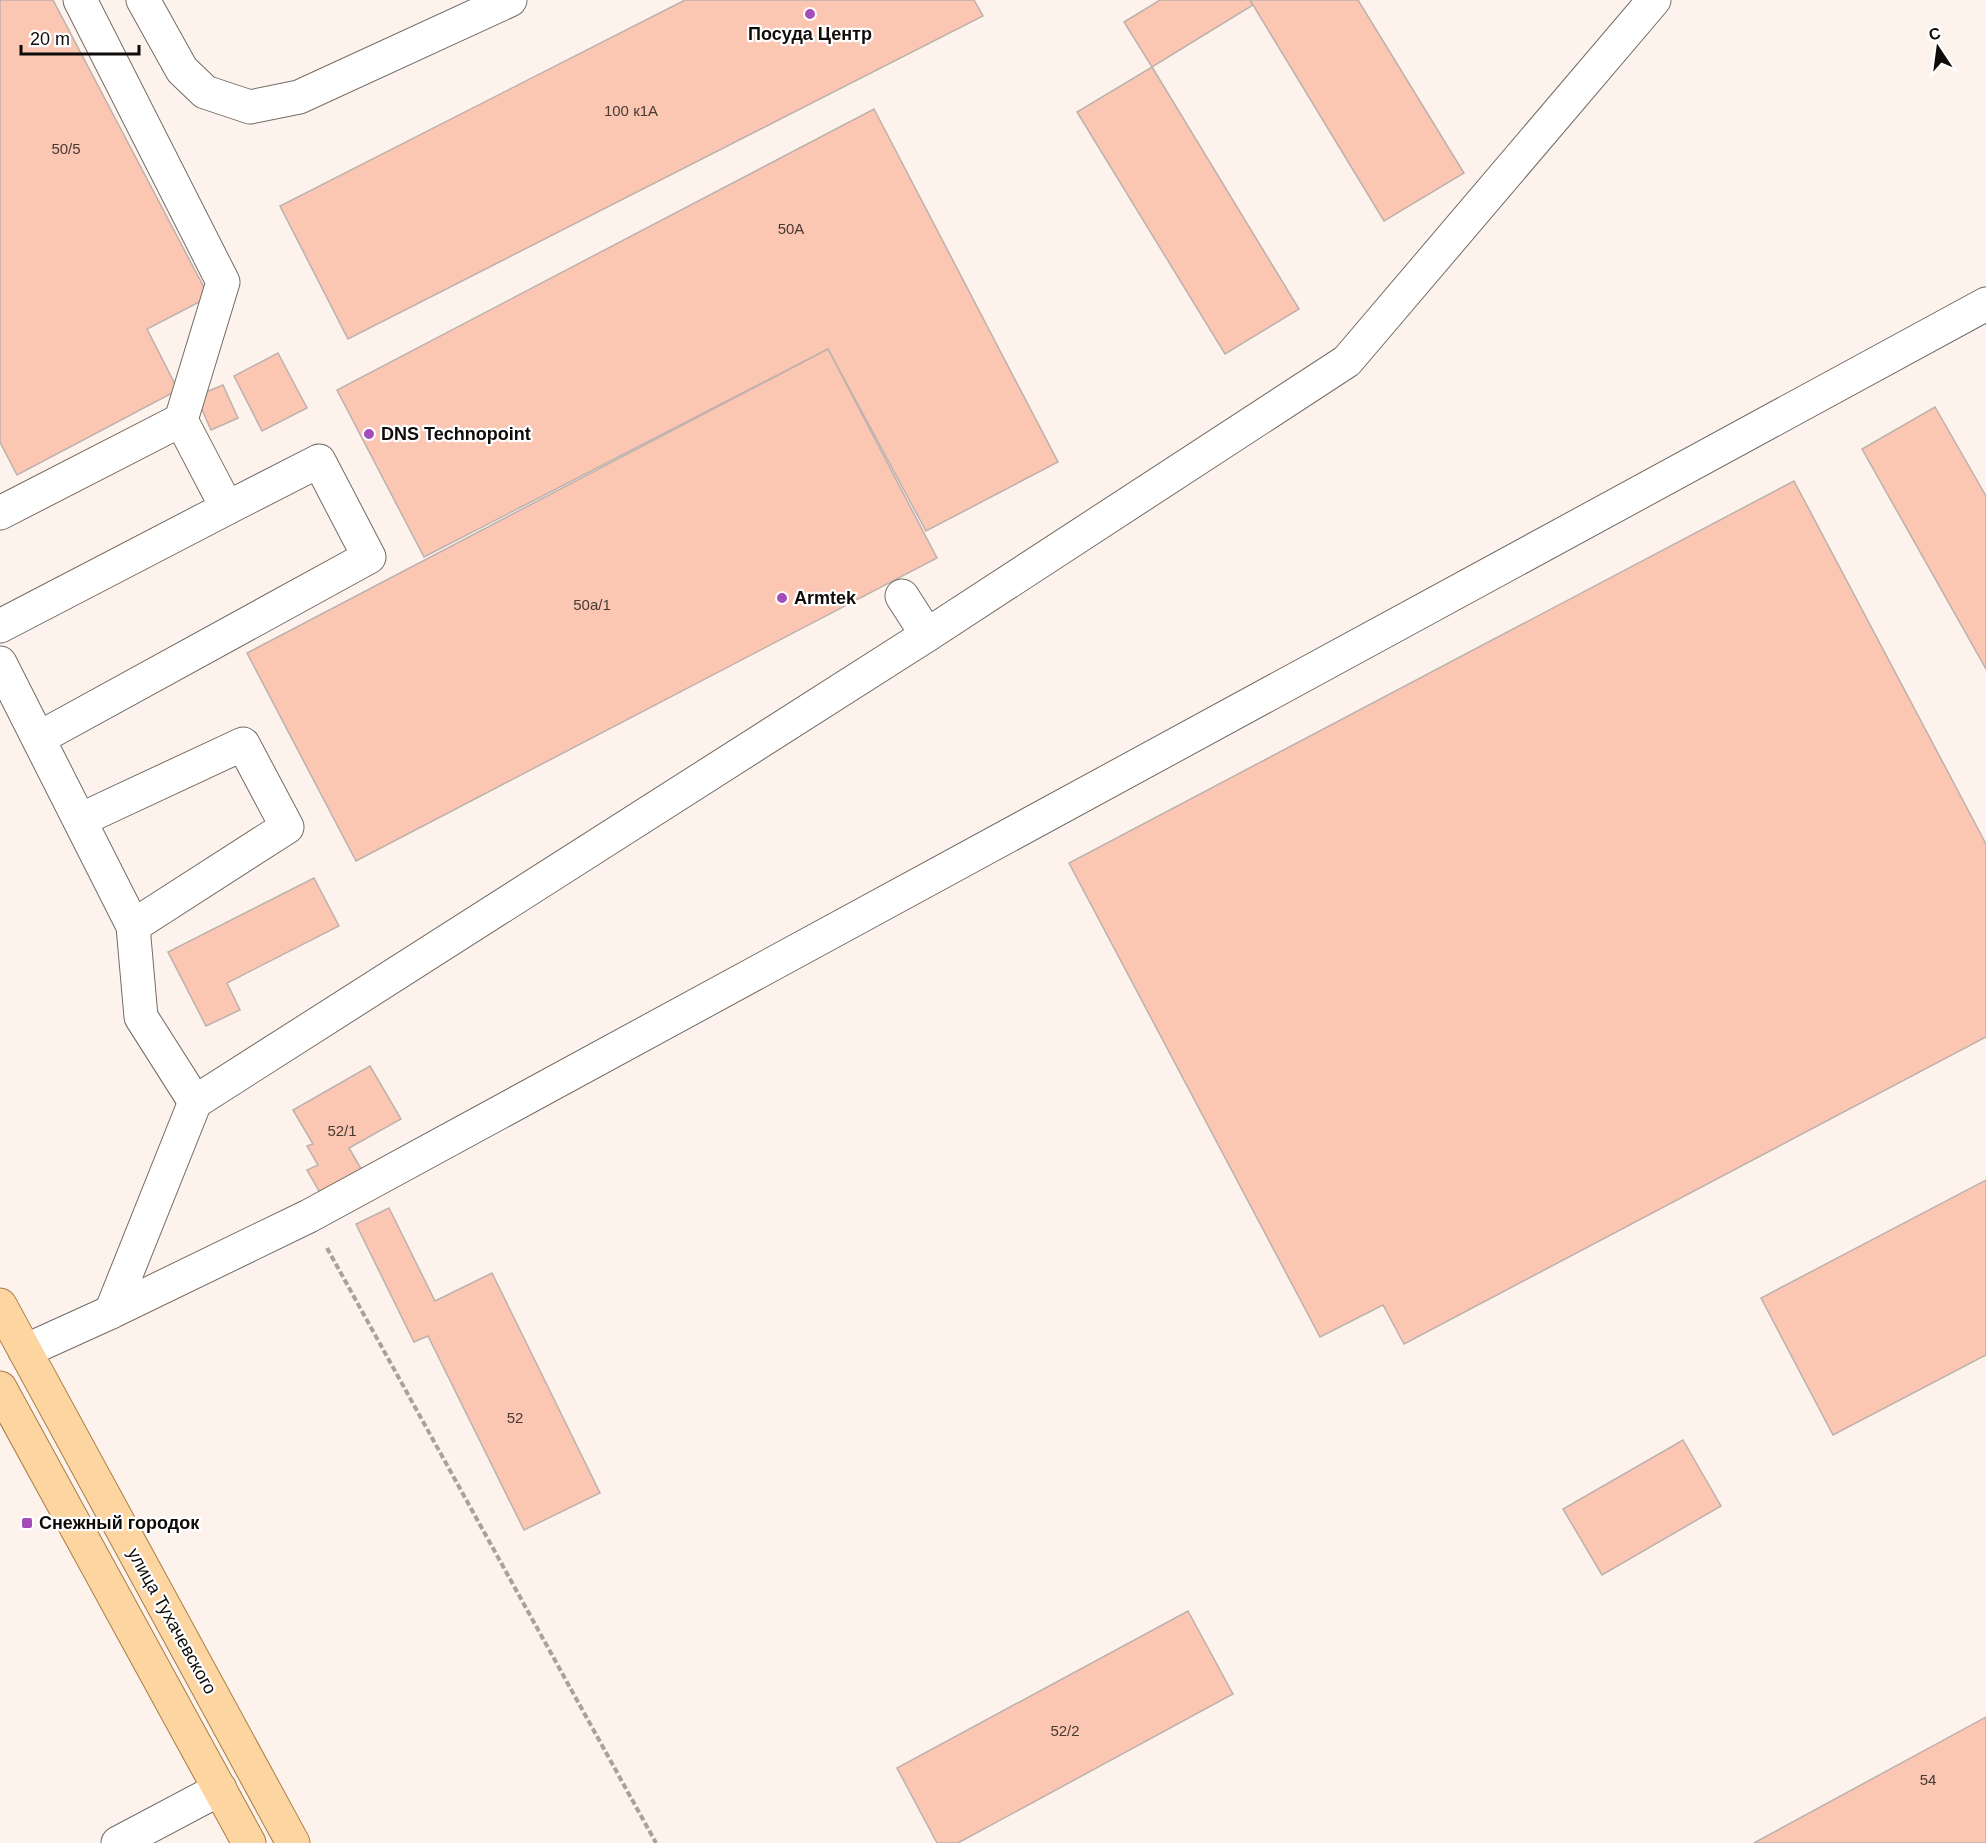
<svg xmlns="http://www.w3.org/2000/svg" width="1986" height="1843" viewBox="0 0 1986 1843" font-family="Helvetica,sans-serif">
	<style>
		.building { fill: #fbc6b2; stroke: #bdb1ad; stroke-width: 1.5 }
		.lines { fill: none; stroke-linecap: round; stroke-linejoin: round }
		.minor-casing { stroke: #736b64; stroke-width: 35 }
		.major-casing { stroke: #a97c44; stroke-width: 35 }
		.path { stroke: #a8a19c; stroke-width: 4; stroke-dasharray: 6 3; stroke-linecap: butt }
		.minor { stroke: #fff; stroke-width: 33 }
		.major { stroke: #fdd5a1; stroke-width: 33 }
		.poi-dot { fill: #a34dbb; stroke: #fff; stroke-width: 2 }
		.labels { text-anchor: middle; stroke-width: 4.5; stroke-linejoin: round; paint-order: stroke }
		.number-label { font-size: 15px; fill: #493a33 }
		.poi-label { font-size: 18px; font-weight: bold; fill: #0e0b09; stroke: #fff; text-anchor: start }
		.street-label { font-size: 18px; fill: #0e0b09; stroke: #fff }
	</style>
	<rect width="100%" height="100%" fill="#fdf3ec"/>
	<g class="building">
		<polygon points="0,0 53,0 209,297 147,329 178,390 17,475 0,442"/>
		<polygon points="685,0 974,0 983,16 348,339 280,206"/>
		<polygon points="1160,0 1250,0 1253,5 1152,67 1124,22"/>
		<polygon points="1250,0 1358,0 1464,173 1384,221"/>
		<polygon points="1152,67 1299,309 1225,354 1077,112"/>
		<polygon points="874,109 1058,462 926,531 828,349 424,557 337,390"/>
		<polygon points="828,349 937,558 356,861 247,653"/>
		<polygon points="278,353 307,408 262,431 234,376"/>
		<polygon points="223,385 238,418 211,430 196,396"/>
		<polygon points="1935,407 1986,496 1986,669 1862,449"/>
		<polygon points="1794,481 1986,844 1986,1037 1404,1344 1383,1305 1320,1337 1069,863"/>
		<polygon points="314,878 339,926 227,983 240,1010 206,1026 168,952"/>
		<polygon points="370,1066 401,1119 349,1148 363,1172 322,1196 307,1170 318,1165 307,1146 313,1144 293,1110"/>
		<polygon points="1986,1180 1986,1355 1833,1435 1761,1298"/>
		<polygon points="389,1208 435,1301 492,1273 600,1493 524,1530 428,1336 414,1342 356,1224"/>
		<polygon points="1683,1440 1721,1506 1602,1575 1563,1509"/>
		<polygon points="1188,1611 1233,1694 958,1843 937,1843 897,1768"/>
		<polygon points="1986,1717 1986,1843 1754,1843"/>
	</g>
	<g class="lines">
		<g class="minor-casing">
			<g id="minor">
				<polyline points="80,0 223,282 181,420"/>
				<polyline points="143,0 182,70 205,92 250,107 299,97 510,0"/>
				<polyline points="0,513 181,420 227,508 319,461 369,557 39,738"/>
				<polyline points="902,596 927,635"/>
				<polyline points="0,626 227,508"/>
				<polyline points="0,663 133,926 141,1017 195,1102"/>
				<polyline points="80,820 243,744 287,827 133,926"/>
				<polyline points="111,1312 195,1102 927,635 1347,361 1654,0"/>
				<polyline points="25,1351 111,1312 309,1216 1986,304"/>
				<polyline points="118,1843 220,1789"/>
			</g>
		</g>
		<g class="major-casing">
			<g id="major">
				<polyline points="0,1305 293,1843"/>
				<polyline points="0,1388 249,1843"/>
			</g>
		</g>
		<polyline class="path" points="327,1248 656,1843"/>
		<use href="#minor" class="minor"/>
		<use href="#major" class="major"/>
	</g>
	<g class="poi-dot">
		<circle cx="810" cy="14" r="6"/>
		<circle cx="369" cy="434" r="6"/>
		<circle cx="782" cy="598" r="6"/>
		<rect x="21" y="1517" width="12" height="12" rx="3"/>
	</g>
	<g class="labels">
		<g class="number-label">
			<text x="631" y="116">100 к1А</text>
			<text x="66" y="154">50/5</text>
			<text x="791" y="234">50А</text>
			<text x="592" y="610">50а/1</text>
			<text x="342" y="1136">52/1</text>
			<text x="515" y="1423">52</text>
			<text x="1065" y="1736">52/2</text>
			<text x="1928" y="1785">54</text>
		</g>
		<g class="poi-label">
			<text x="810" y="40" text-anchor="middle">Посуда Центр</text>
			<text x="381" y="440">DNS Technopoint</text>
			<text x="794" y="604">Armtek</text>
			<text x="39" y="1529">Снежный городок</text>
		</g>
		<g class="street-label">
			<text transform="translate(172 1621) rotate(61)" y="6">улица Тухачевского</text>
		</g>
	</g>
	<g transform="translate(1938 48) rotate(347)" stroke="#ffffff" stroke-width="4.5" paint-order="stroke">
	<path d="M0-4.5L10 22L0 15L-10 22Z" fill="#0e0b09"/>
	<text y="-9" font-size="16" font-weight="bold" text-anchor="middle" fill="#0e0b09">С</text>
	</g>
	<path d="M21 45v9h118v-9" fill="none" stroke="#0e0b09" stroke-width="3"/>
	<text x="30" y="45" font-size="18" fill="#0e0b09" stroke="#ffffff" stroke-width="4.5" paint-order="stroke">20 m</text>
</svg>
